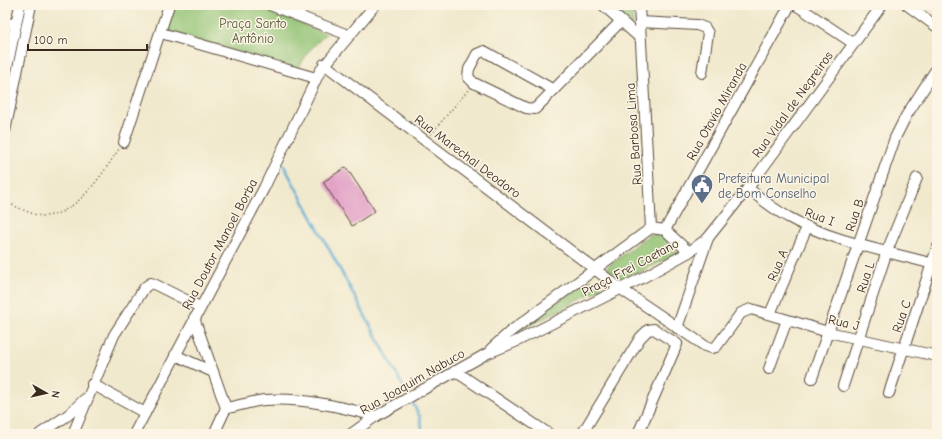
<svg xmlns="http://www.w3.org/2000/svg" width="942" height="439" viewBox="0 0 942 439" font-family="'Comic Neue',sans-serif">
	<style>
		.green { fill: #91c273; stroke: #667648 }
		.lines { fill: none; stroke-linecap: round; stroke-linejoin: round }
		.stream { stroke: #59acd4; stroke-width: 2.5 }
		.building { fill: #e2a3c7 }
		.minor-casing { stroke: #564738; stroke-width: 12 }
		.path { stroke: #564738; stroke-width: 1.5; stroke-dasharray: 1 3; stroke-linecap: butt }
		.minor { stroke: #fff; stroke-width: 10 }
		.labels { text-anchor: middle; stroke-width: 3; stroke-linejoin: round; paint-order: stroke }
		.park-label { font-size: 13px; fill: #555838; stroke: #fcf5e5 }
		.street-label { font-size: 13px; fill: #3b2a1e; stroke: #fcf5e5 }
		.service-label { font-size: 13px; fill: #4e5e75; stroke: #fcf5e5; text-anchor: start }
	</style>
	<rect width="100%" height="100%" fill="#fcf5e5"/>
	<filter id="ink" filterUnits="userSpaceOnUse"><feTurbulence type="fractalNoise" baseFrequency=".025" numOctaves="2"/><feDisplacementMap in="SourceGraphic" scale="8" xChannelSelector="R" yChannelSelector="G"/><feConvolveMatrix kernelMatrix="1 2 1 2 8 2 1 2 1" color-interpolation-filters="sRGB"/></filter>
	<filter id="wash" filterUnits="userSpaceOnUse"><feTurbulence type="fractalNoise" baseFrequency=".012" numOctaves="4" result="noise"/><feDisplacementMap in="SourceGraphic" scale="16" xChannelSelector="R" yChannelSelector="G"/><feGaussianBlur stdDeviation="0.9" result="paint"/><feColorMatrix in="noise" values="0 0 0 0 0 0 0 0 0 0 0 0 0 0 0 0 0 1.4 0 .05"/><feComposite in="paint" operator="in"/></filter>
	<g filter="url(#wash)">
		<rect width="100%" height="100%" fill="#f1e9cd"/>
		<g class="green">
			<polygon points="177,5 259,5 326,34 308,52 298,69 171,33 167,24"/>
			<polygon points="609,5 632,5 633,26"/>
			<polygon points="649,235 660,235 678,253 624,280 606,268"/>
			<polygon points="591,279 603,288 505,338"/>
		</g>
		<g class="lines">
			<g class="stream">
				<polyline points="283,164 408,395"/>
				<polyline points="411,400 420,417 423,434"/>
			</g>
		</g>
		<g id="blocks">
			<polygon class="building" points="346,167 375,211 352,226 323,182"/>
		</g>
	</g>
	<g filter="url(#ink)">
		<use href="#blocks" fill-opacity="0" stroke="#564738" stroke-width="1"/>
		<g class="lines">
			<g class="minor-casing">
				<g id="minor">
					<polyline points="270,5 348,35"/>
					<polyline points="603,5 640,38"/>
					<polyline points="639,5 651,228"/>
					<polyline points="796,5 853,43"/>
					<polyline points="907,5 937,27"/>
					<polyline points="5,22 16,25"/>
					<polyline points="640,22 697,25 705,28 708,33 702,73"/>
					<polyline points="161,33 316,78"/>
					<polyline points="324,64 621,289 705,346 712,348 716,347 741,313 751,309 828,332 937,356"/>
					<polyline points="5,77 20,5"/>
					<polyline points="554,90 484,51 477,54 469,69 468,77 474,83 526,108 535,109 536,108 621,21"/>
					<polyline points="5,131 31,5"/>
					<polyline points="124,142 169,5"/>
					<path d="M748 188C760 198 773 209 788 217 830 241 890 252 937 265"/>
					<polyline points="665,230 790,5"/>
					<polyline points="770,314 807,227"/>
					<polyline points="194,318 226,408 214,434"/>
					<polyline points="677,328 708,238"/>
					<polyline points="491,349 511,331 651,228 665,230 689,252"/>
					<polyline points="175,355 213,372"/>
					<polyline points="769,369 787,320"/>
					<polyline points="455,371 549,434"/>
					<polyline points="812,378 895,138 906,116 937,68"/>
					<polyline points="92,384 145,413"/>
					<polyline points="843,386 887,251 917,178"/>
					<polyline points="889,393 937,248"/>
					<path d="M226 408C239 406 252 401 265 400 301 397 341 407 376 416"/>
					<polyline points="40,434 68,415 85,399"/>
					<polyline points="73,434 114,335 145,287 151,283 156,285 200,307"/>
					<polyline points="134,434 264,188 320,71 375,5"/>
					<polyline points="351,434 376,416 488,353 515,342 642,278 689,252 708,238 748,188 882,5"/>
					<polyline points="582,434 640,338 648,330 654,329 677,344 638,434"/>
				</g>
			</g>
			<g class="path">
				<polyline points="431,134 469,89"/>
				<path d="M5 202C14 205 34 216 43 216 77 216 102 174 119 149"/>
			</g>
			<use href="#minor" class="minor"/>
		</g>
	</g>
	<defs>
		<g id="civic-pin" transform="scale(1.15)"><path d="M0 17L-7.5 6A9.5 9.5 0 1 1 7.5 6Z" fill="#5c6f8a" stroke="#fcf5e5"/><path d="M-.6-6.5H3V-4.5H.6V-3L4-1V1h2V6H-6V1h2V-1L-.6-3ZM-1.2 2.5V6h2.4V2.5Z" fill="#fff"/></g>
	</defs>
	<g fill-rule="evenodd">
		<use href="#civic-pin" x="702" y="185"/>
	</g>
	<g class="labels">
		<g class="park-label">
			<text x="253" y="28">Praça Santo<tspan x="253" dy="15">Antônio</tspan></text>
		</g>
		<g class="street-label">
			<text transform="translate(792 104) rotate(-54)" y="5">Rua Vidal de Negreiros</text>
			<text transform="translate(716 111) rotate(-61)" y="5">Rua Otavio Miranda</text>
			<text transform="translate(633 134) rotate(-94)" y="5">Rua Barbosa Lima</text>
			<text transform="translate(468 156) rotate(37)" y="5">Rua Marechal Deodoro</text>
			<text transform="translate(854 215) rotate(-72)" y="5">Rua B</text>
			<text transform="translate(820 216) rotate(20)" y="5">Rua I</text>
			<text transform="translate(219 244) rotate(-62)" y="5">Rua Doutor Manoel Borba</text>
			<text transform="translate(777 265) rotate(-67)" y="5">Rua A</text>
			<text transform="translate(630 267) rotate(-28)" y="5">Praça Frei Caetano</text>
			<text transform="translate(865 277) rotate(-72)" y="5">Rua L</text>
			<text transform="translate(901 316) rotate(-71)" y="5">Rua C</text>
			<text transform="translate(844 322) rotate(13)" y="5">Rua J</text>
			<text transform="translate(412 381) rotate(-30)" y="5">Rua Joaquim Nabuco</text>
		</g>
		<g class="service-label">
			<text x="718" y="183">Prefeitura Municipal<tspan x="718" dy="15">de Bom Conselho</tspan></text>
		</g>
	</g>
	<rect width="942" height="439" fill="none" stroke="#fcf5e5" stroke-width="20"/>
	<g transform="translate(46 393) rotate(98)" stroke="#fcf5e5" stroke-width="3" paint-order="stroke">
	<path d="M0-3L7 15L0 10L-7 15Z" fill="#3b2a1e"/>
	<text y="-6" font-size="11" font-weight="bold" text-anchor="middle" fill="#3b2a1e">N</text>
	</g>
	<path d="M28 44v6h119v-6" fill="none" stroke="#3b2a1e" stroke-width="2"/>
	<text x="34" y="44" font-size="12" fill="#3b2a1e" stroke="#fcf5e5" stroke-width="3" paint-order="stroke">100 m</text>
</svg>
